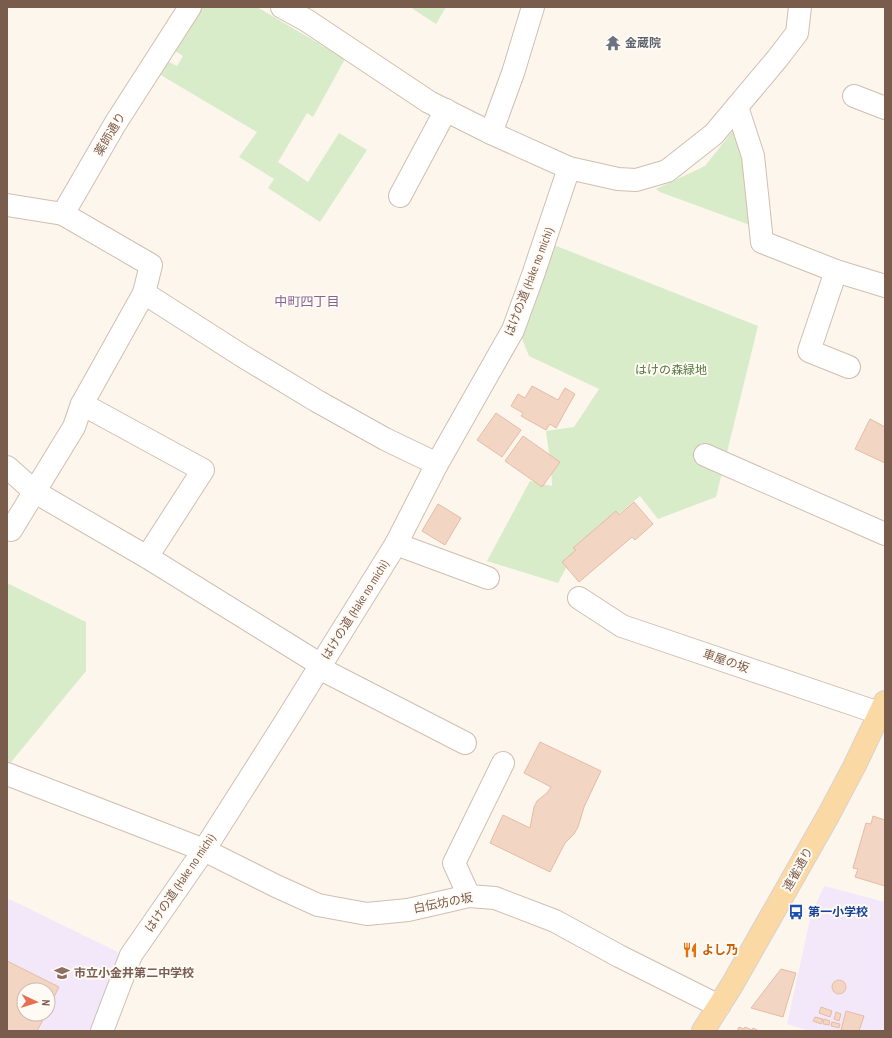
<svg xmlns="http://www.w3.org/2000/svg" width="892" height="1038" viewBox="0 0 892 1038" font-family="'PT Sans Narrow','Noto Sans JP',sans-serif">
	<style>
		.education { fill: #f3e8fa; fill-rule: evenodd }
		.green { fill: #d8ecc9 }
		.building { fill: #f3d5c3; stroke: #e6bba3 }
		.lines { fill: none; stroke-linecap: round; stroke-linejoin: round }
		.minor-casing { stroke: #d1beb0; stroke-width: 24 }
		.major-casing { stroke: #dad1cd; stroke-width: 24 }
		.minor { stroke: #fff; stroke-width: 22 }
		.major { stroke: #fbd9a5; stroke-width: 22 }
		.labels { text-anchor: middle; stroke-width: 4; stroke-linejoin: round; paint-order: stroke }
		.worship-label { font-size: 12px; font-weight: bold; fill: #5b616d; stroke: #fffaf3; text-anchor: start }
		.street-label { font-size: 12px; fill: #7a5c4d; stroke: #fffaf3 }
		.park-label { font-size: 12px; fill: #537a41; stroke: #fffaf3 }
		.transit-label { font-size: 12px; font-weight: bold; fill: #164399; stroke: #fffaf3; text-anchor: start }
		.food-label { font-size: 12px; font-weight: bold; fill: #c56008; stroke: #fffaf3; text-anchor: start }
		.education-label { font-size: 12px; font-weight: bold; fill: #785e54; stroke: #fffaf3; text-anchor: start }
		.neighbourhood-label { font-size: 13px; fill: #846695; stroke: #fffaf3 }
	</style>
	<rect width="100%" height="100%" fill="#fdf6ec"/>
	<g class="education">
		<polygon points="824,886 885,902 885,1031 810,1031 787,1024 811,915"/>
		<path d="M7 898 124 955 89 1031H7ZM24 990H48V1014H24Z"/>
	</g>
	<g class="green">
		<polygon points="198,7 257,7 345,59 313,117 307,113 278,162 308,182 339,133 367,150 320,222 268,188 274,179 239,157 257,132 159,74 167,61 177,66 183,56 172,49"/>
		<polygon points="410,7 446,7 436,24"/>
		<polygon points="739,123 758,228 660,192 656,189 705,166"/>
		<polygon points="554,245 758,326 716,497 658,519 640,496 575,551 558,583 487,561 530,481 552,486 551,468 546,431 574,427 599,389 529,356 520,334 539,292"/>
		<polygon points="7,583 86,622 86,671 7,767"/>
	</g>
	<g class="building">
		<polygon points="532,386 558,400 565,388 575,394 556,428 550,424 546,430 521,416 523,413 511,406 518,394 525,398"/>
		<polygon points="496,413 521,430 502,457 477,440"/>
		<polygon points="870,419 885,427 885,463 855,449"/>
		<polygon points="523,436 560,462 542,487 505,461"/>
		<polygon points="634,502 653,524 635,540 632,537 579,582 562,562 576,550 573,548 616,511 619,515"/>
		<polygon points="438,504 461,518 445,545 422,531"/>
		<polygon points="540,742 601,771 584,807 578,827 574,834 565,843 550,872 490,843 503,815 530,828 534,807 537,801 547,793 551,787 524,773"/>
		<polygon points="873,816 885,820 885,886 855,877 858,869 853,868 866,823 871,824"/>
		<polygon points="7,961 59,987 48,1009 48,990 24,990 24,1014 46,1014 37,1031 7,1031"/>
		<polygon points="781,969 796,973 783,1017 751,1008"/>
		<circle cx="839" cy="987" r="7"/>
		<polygon points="821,1007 832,1011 830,1017 819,1013"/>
		<polygon points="846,1011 864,1016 859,1031 841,1030"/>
		<polygon points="836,1012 841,1014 839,1021 834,1019"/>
		<polygon points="815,1017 823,1019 821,1024 813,1021"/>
		<polygon points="824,1019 830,1021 829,1025 823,1024"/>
		<polygon points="832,1022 840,1024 839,1028 831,1026"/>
		<polygon points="739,1027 744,1029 745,1027 752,1030 753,1028 759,1031 737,1031"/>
	</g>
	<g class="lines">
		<g class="minor-casing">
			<g id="minor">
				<polyline points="282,7 306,20 429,102 491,133 569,168 618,179 636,180 667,171 714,134 777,59 797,33 800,7"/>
				<polyline points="854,96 885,108"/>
				<polyline points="737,107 753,156 762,242 836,271 885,286"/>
				<polyline points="491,133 513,73 533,7"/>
				<polyline points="400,196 446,110"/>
				<polyline points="7,205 63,214 115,124 190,7"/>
				<polyline points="836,271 809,351 849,367"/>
				<polyline points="144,293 244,357 317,401 385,439 437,464"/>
				<polyline points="82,404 203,470 147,557"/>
				<polyline points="705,455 885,534"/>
				<polyline points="7,467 35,492 147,557 321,665"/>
				<polyline points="7,528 11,530 74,427 82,404 144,293 151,265 63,214"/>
				<polyline points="396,544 488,578"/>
				<polyline points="579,598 622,626 879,713"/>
				<polyline points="319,668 465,743"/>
				<polyline points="7,774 204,850 276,886 318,905 367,914 408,910 469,896 495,898 555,921 619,956 719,1006"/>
				<polyline points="469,896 454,863 503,763"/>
				<polyline points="102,1031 131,955 204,850 286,721 396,544 437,464 513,330 533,275 569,168"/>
			</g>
		</g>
		<g class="major-casing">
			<polyline id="major" points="703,1031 732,985 828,816 854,767 885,702"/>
		</g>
		<use href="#minor" class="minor"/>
		<use href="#major" class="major"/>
	</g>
	<defs>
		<g id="temple-bare" transform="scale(1.2)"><path d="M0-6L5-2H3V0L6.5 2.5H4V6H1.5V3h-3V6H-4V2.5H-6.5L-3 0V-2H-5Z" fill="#6b7280" stroke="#fffaf3" stroke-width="2.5" paint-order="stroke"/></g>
		<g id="bus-bare" transform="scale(1.2)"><path d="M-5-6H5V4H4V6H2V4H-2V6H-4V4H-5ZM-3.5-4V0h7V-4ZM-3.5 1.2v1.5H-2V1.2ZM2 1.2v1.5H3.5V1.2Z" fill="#1a4fb4" stroke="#fffaf3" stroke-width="2.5" paint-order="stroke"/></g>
		<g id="restaurant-bare" transform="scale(1.2)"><path d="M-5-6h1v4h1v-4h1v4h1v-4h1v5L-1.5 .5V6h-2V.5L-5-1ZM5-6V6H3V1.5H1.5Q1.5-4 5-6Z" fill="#e8710a" stroke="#fffaf3" stroke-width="2.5" paint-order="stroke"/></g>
		<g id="school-bare" transform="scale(1.2)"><path d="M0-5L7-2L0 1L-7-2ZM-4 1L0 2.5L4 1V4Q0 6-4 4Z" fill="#8d6e63" stroke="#fffaf3" stroke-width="2.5" paint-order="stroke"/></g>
	</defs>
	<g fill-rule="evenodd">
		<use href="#temple-bare" x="613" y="43"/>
		<use href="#bus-bare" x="796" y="912"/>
		<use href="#restaurant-bare" x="690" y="950"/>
		<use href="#school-bare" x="62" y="973"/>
	</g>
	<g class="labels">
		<g class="worship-label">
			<text x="625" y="47">金蔵院</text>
		</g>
		<g class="street-label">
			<text transform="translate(110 134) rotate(-59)" y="4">薬師通り</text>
			<text transform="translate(529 282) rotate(-69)" y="4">はけの道 (Hake no michi)</text>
			<text transform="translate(355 610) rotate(-58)" y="4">はけの道 (Hake no michi)</text>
			<text transform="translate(726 661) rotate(19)" y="4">車屋の坂</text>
			<text transform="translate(798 869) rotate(-61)" y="4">連雀通り</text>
			<text transform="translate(180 883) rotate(-56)" y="4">はけの道 (Hake no michi)</text>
			<text transform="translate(443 903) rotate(-11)" y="4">白伝坊の坂</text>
		</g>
		<g class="park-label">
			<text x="671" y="374">はけの森緑地</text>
		</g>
		<g class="transit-label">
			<text x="808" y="916">第一小学校</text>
		</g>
		<g class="food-label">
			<text x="702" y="954">よし乃</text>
		</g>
		<g class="education-label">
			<text x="74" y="977">市立小金井第二中学校</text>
		</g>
		<g class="neighbourhood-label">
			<text x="307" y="306">中町四丁目</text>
		</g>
	</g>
	<rect width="892" height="1038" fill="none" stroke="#7a5c4d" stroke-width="16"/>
	<g transform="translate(36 1002) rotate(94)"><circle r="19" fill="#fffaf3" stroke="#cabbb1"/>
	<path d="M0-3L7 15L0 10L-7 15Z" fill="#e76f51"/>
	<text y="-6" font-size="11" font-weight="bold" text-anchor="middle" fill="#7a5c4d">N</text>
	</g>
</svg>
